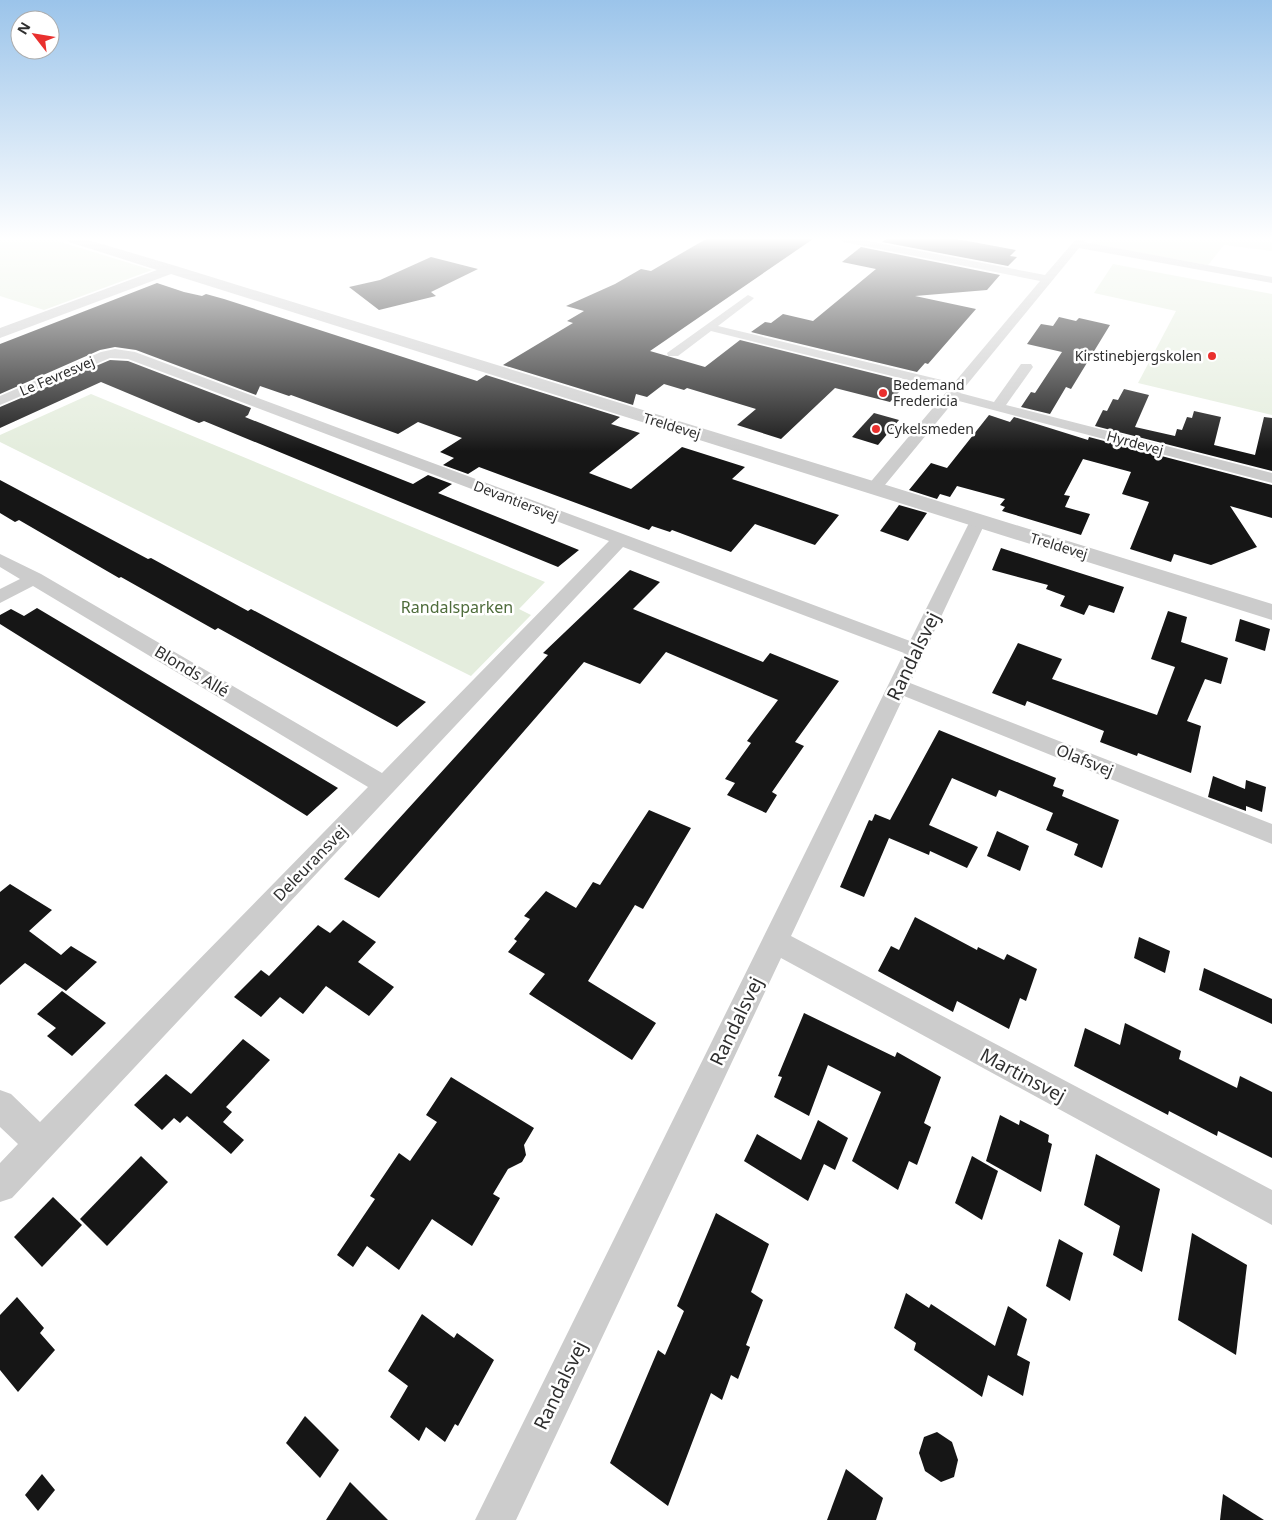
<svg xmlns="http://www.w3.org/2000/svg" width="1272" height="1520" viewBox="0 0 1272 1520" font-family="'Noto Sans',sans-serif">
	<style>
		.green { fill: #e4eddd }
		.building { fill: #161616 }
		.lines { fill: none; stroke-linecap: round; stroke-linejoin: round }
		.minor { fill: #ccc; fill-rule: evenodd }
		.tertiary { fill: #ccc; fill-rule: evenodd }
		.poi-dot { fill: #e9302e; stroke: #fff; stroke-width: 2 }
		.labels { text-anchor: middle; stroke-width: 5; stroke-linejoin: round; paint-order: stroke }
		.far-poi-label { font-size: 14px; fill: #2f2f2f; stroke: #fff; text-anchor: start }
		.far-street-label { font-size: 14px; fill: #2f2f2f; stroke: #fff }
		.park-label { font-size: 16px; fill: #4e6c3b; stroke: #fff }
		.street-label { font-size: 16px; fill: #2f2f2f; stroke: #fff }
		.near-street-label { font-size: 19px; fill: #2f2f2f; stroke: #fff }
	</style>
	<rect width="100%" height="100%" fill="#fff"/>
	<g class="green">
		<polygon points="0,239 51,239 152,270 44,310 0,296"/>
		<polygon points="1094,239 1272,239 1272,251 1224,245 1208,265 1091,244"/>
		<polygon points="1113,264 1272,294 1272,415 1138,383 1176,311 1094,293"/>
		<polygon points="91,394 545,582 519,609 531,615 471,676 0,442 0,435"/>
	</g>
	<g class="building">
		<polygon points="706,239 813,239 650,351 705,367 740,340 908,382 890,402 835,388 781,439 737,425 756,409 687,388 684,390 664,384 647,397 636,394 633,405 503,365 573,323 567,321 584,311 566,306 615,284 641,269 651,271"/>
		<polygon points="886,239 957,239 1016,250 1010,256 1017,257 1008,266 882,242"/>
		<polygon points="861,247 1000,275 987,290 915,296 976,309 928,364 925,363 917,372 751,332 765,322 771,323 783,314 813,321 876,269 842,262"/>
		<polygon points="431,257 478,269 431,292 436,296 379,310 349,287 380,280"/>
		<polygon points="157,283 184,292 202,296 206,294 224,299 477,381 486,375 620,417 611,424 640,433 589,473 631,489 682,447 745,467 732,479 839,515 815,545 755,524 731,552 672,530 670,532 652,526 649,530 479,467 468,474 443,465 454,458 440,452 462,438 418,422 398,434 291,395 289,396 260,386 256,395 136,350 115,347 100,350 0,394 0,344"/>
		<polygon points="1059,317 1076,321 1079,318 1110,325 1071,389 1066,387 1050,414 1021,407 1031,392 1035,393 1062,352 1027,344 1041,324 1053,326"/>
		<polygon points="110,360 128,361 251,408 248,415 245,417 413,484 428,475 452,484 438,493 579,550 558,567 204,421 199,423 101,382 0,428 0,407"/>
		<polygon points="1124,389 1149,395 1135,427 1175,436 1177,429 1182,430 1187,417 1192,418 1194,411 1221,417 1214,445 1255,455 1264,417 1272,418 1272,471 1095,426 1103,410 1107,411 1113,399 1118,400"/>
		<polygon points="874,413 899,420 878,445 852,437"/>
		<polygon points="989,415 1010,422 1014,417 1088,440 1089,437 1272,485 1272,518 1230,506 1257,547 1211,565 1174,554 1171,562 1130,549 1149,502 1122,494 1131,472 1083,459 1064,495 1070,496 1065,507 1090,514 1081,535 1002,511 1005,507 1000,505 1005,499 957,486 950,497 940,494 937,499 909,490 931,463 947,468"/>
		<polygon points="0,480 148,559 151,558 248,611 251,609 426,702 397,727 218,628 215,630 121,577 119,578 19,520 15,522 0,513"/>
		<polygon points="899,505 927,513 908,541 880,531"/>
		<polygon points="1001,548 1124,587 1114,613 1089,605 1084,615 1060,606 1065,596 1046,589 1048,585 992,570"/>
		<polygon points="630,570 660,582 633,609 763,662 770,653 839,681 795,742 804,746 772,792 777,795 766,813 727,795 735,783 725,779 751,743 747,741 778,700 666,652 640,684 584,662 379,898 344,879 548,655 543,653"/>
		<polygon points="37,608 79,633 338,788 307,816 0,624 0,615 11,609 24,616"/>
		<polygon points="1168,611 1187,617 1181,642 1228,658 1221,684 1205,679 1187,721 1201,726 1191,773 1138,753 1137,756 1100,742 1104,731 1027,701 1025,706 992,693 1018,643 1062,659 1052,679 1157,715 1175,667 1151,659"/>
		<polygon points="1240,619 1270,629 1265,651 1235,641"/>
		<polygon points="939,730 1056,778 1053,786 1064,790 1062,796 1119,820 1102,868 1074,855 1078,844 1046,830 1053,813 999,790 996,797 952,778 929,825 978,847 967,868 930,851 929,855 889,838 864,897 840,887 869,820 872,821 875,814 890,820"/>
		<polygon points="1213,776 1245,789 1246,780 1266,787 1262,812 1246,806 1246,811 1208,797"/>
		<polygon points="649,810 691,828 643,909 635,905 588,981 656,1023 632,1060 529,994 545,974 508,952 517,941 514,939 530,919 524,916 546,891 576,908 593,882 600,885"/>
		<polygon points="997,831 1029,846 1020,871 987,856"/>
		<polygon points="10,884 52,910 29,931 61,955 71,946 97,962 66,991 25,963 0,985 0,892"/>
		<polygon points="915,917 977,950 978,947 1004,960 1007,954 1037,969 1026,1001 1020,998 1009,1029 957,1001 953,1012 878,971 891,946 899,950"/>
		<polygon points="343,920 376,942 358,962 394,987 369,1016 326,986 303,1014 280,997 261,1017 234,997 261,970 269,976 318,925 330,933"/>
		<polygon points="1139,937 1170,951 1165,973 1134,958"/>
		<polygon points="1204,968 1272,999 1272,1024 1199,990"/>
		<polygon points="62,991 106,1023 72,1056 47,1036 56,1028 37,1014"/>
		<polygon points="804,1013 895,1057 897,1052 941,1077 924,1123 931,1127 917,1165 909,1161 898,1190 852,1161 881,1092 828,1065 809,1116 774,1097 782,1077 778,1076"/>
		<polygon points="1125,1023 1181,1051 1179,1059 1237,1088 1240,1076 1272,1092 1272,1158 1218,1131 1217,1136 1169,1111 1168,1115 1074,1066 1085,1028 1120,1045"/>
		<polygon points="243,1039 270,1060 226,1107 232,1112 223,1122 244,1140 231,1154 187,1116 180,1123 174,1118 162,1130 134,1105 166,1074 191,1094"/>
		<polygon points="451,1077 534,1128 524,1145 526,1155 522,1162 508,1169 493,1194 500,1198 472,1246 432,1219 399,1270 367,1246 353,1267 337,1255 375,1199 370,1196 399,1153 410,1161 437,1122 426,1115"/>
		<polygon points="1000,1115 1019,1125 1020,1120 1049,1135 1048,1142 1052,1144 1041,1192 986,1161"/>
		<polygon points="818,1120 848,1138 835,1170 824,1164 808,1201 744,1161 757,1134 801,1160"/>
		<polygon points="1096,1154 1160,1189 1142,1272 1113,1255 1120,1226 1084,1205"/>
		<polygon points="141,1156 168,1182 107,1246 80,1219"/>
		<polygon points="972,1156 998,1171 982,1220 955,1203"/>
		<polygon points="53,1197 82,1225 42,1267 14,1237"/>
		<polygon points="716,1213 769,1244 751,1292 763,1300 746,1345 750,1347 738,1379 731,1375 722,1400 711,1393 668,1506 610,1463 658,1350 665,1355 684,1311 677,1306"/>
		<polygon points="1192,1233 1247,1265 1236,1355 1178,1320"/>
		<polygon points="1059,1239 1083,1253 1070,1301 1046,1286"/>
		<polygon points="906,1293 929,1308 931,1304 995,1346 1008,1306 1027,1319 1017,1355 1030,1362 1023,1396 988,1375 982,1397 914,1350 916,1343 894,1328"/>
		<polygon points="17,1297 44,1328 40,1333 55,1350 18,1392 0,1370 0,1315"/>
		<polygon points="422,1314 454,1338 457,1333 494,1360 458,1426 455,1424 445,1442 426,1427 419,1441 390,1417 408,1386 388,1371"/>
		<polygon points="305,1416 339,1450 320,1478 286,1443"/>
		<polygon points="937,1432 952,1442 958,1460 954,1477 941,1482 925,1471 919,1453 924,1437"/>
		<polygon points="846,1469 883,1498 876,1520 827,1520"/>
		<polygon points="42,1474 55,1490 38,1511 25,1495"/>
		<polygon points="350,1482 388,1520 326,1520"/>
		<polygon points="1223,1494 1264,1520 1220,1520"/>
	</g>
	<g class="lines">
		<g class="minor">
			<polygon points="839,239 858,239 1045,275 1076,239 1086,239 1084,242 1272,277 1272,283 1079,248 960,393 994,402 1021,364 1031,364 1033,367 1006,405 1272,473 1272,483 955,400 880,491 868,491 866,488 868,485 948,390 711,331 678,356 668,356 667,353 748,295 754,298 752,300 718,326 954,383 1040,281 844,242"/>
			<polygon points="115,349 135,352 910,641 972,517 984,517 986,521 910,683 1272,824 1272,844 904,696 791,936 1272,1190 1272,1225 781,958 516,1520 475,1520 904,653 623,547 12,1198 0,1202 0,1163 18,1144 0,1127 0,1090 11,1094 40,1122 368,787 33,586 0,603 0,589 20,579 0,567 0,554 41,574 382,773 609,541 128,359 110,358 0,405 0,396 101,352"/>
		</g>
		<polygon class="tertiary" points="67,239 85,239 176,266 1272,604 1272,620 171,274 0,338 0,328 157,270 69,242"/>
	</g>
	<linearGradient id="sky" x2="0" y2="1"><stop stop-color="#9bc4ea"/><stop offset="0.53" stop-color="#fff"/><stop offset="1" stop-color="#fff" stop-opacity="0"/></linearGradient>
	<rect width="1272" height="451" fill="url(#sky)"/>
	<g class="poi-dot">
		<circle cx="1212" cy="356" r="5"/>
		<circle cx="883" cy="393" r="5"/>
		<circle cx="876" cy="429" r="5"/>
	</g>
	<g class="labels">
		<g class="far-poi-label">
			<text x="1202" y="361" text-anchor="end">Kirstinebjergskolen</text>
			<text x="893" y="390">Bedemand<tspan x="893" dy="16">Fredericia</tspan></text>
			<text x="886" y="434">Cykelsmeden</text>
		</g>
		<g class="far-street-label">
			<text transform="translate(57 376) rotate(-23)" y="5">Le Fevresvej</text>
			<text transform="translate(672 426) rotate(17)" y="5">Treldevej</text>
			<text transform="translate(1135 443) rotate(15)" y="5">Hyrdevej</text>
			<text transform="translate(516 501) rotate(21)" y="5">Devantiersvej</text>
			<text transform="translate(1059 546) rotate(17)" y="5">Treldevej</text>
		</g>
		<g class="park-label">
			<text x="457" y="613">Randalsparken</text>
		</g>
		<g class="street-label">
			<text transform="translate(192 671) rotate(31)" y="6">Blonds Allé</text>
			<text transform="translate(1085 760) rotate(22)" y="6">Olafsvej</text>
			<text transform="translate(310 863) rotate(-46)" y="6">Deleuransvej</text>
		</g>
		<g class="near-street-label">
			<text transform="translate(913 656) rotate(-64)" y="7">Randalsvej</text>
			<text transform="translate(736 1021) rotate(-64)" y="7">Randalsvej</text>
			<text transform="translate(1023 1075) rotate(28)" y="7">Martinsvej</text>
			<text transform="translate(560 1385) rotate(-64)" y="7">Randalsvej</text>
		</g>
	</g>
	<g transform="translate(35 35) rotate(301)"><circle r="24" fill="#ffffff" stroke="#acacac"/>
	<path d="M0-4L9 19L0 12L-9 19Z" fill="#e9302e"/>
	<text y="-8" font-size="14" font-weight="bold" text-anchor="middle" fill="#2f2f2f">N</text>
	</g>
</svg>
